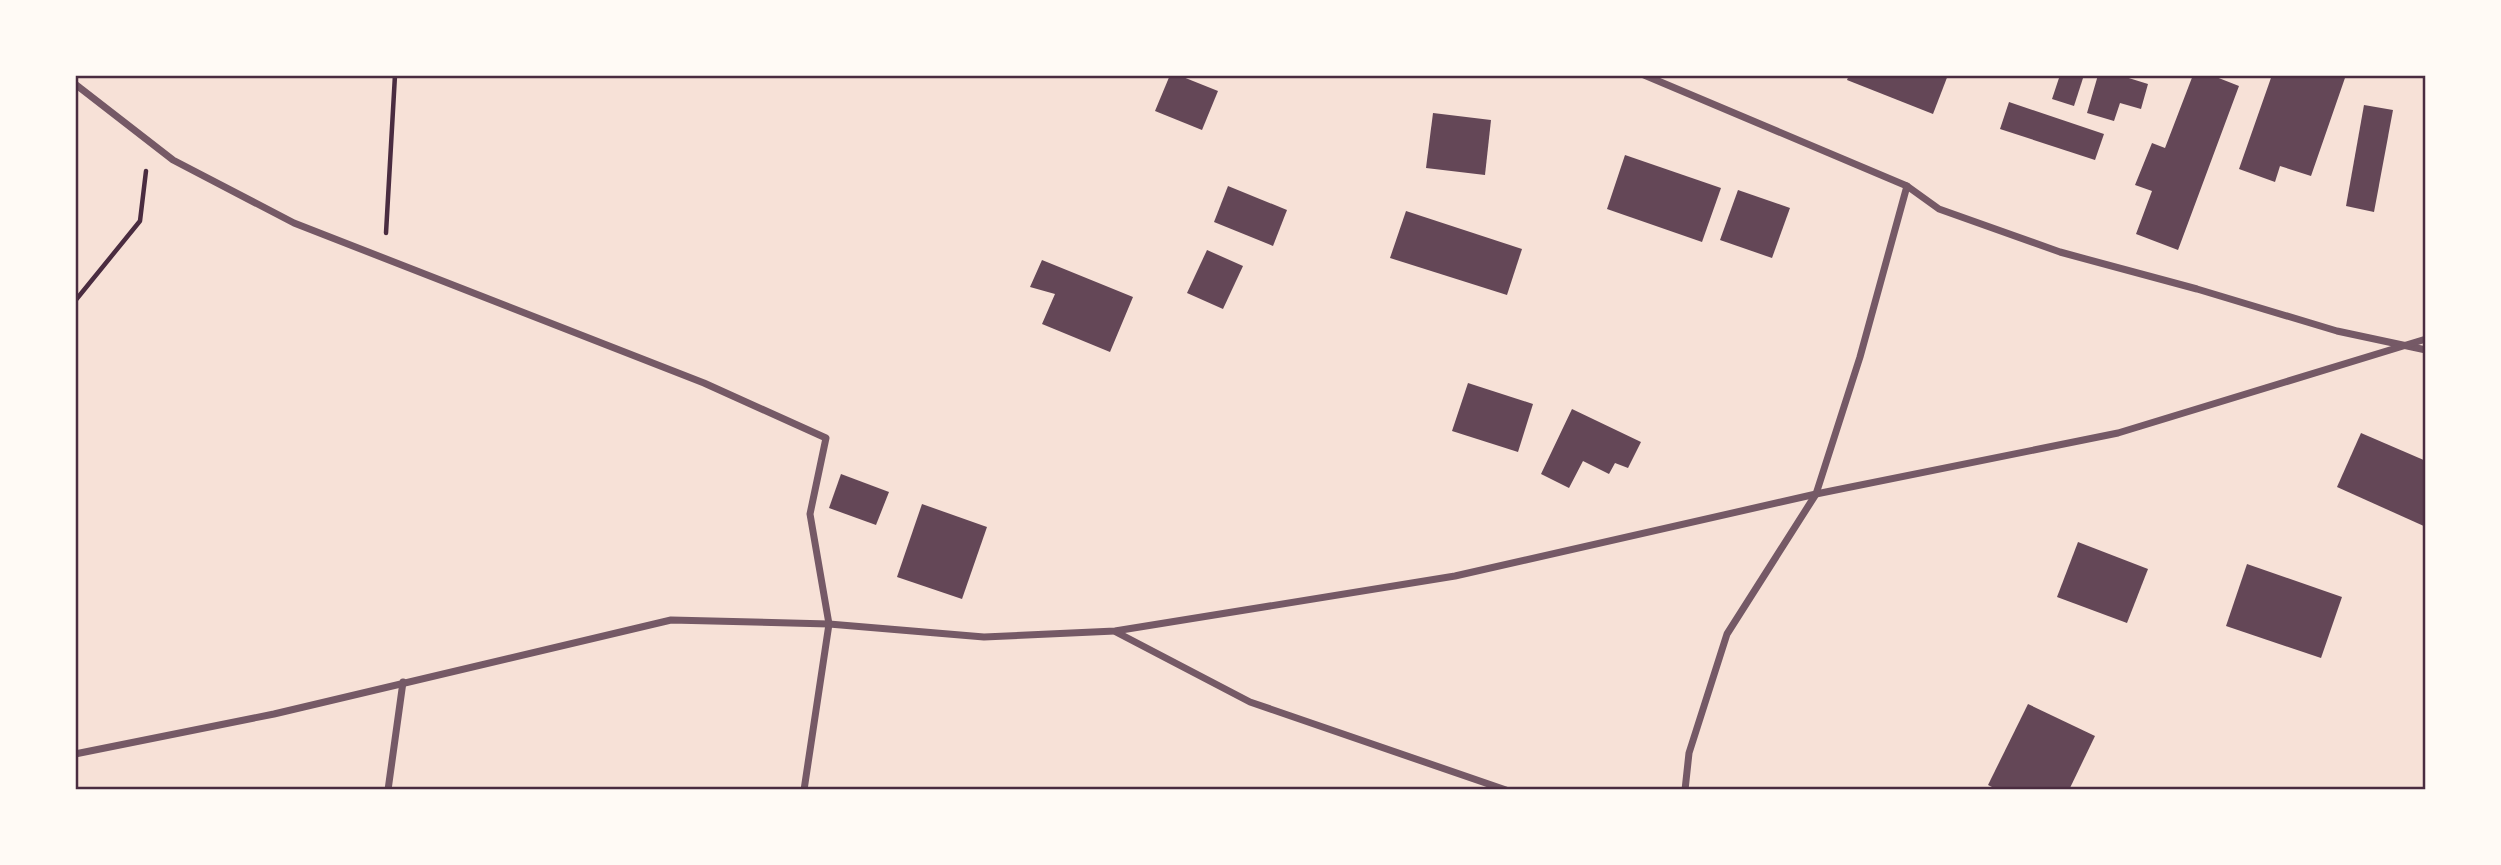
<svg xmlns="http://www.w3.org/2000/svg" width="2501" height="865" viewBox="0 0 2501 865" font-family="'Libre Baskerville',serif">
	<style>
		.building { fill: #644757 }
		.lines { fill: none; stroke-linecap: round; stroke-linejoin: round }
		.path { stroke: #4a2c40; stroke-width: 4.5 }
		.minor { stroke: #755966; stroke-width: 7 }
		.neatline { fill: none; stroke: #4a2c40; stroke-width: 2.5 }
	</style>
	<rect width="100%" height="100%" fill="#f7e1d7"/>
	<g class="building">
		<polygon points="1170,75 1178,75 1218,91 1202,130 1155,111"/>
		<polygon points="1849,75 1948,75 1933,114 1847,80"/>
		<polygon points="2060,75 2084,75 2074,106 2052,99"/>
		<polygon points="2098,75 2119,75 2148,84 2141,109 2120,103 2114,121 2087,113"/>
		<polygon points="2193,75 2211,75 2239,86 2178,250 2136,234 2152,191 2135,185 2152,143 2165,148"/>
		<polygon points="2272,75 2346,75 2311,176 2280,166 2275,182 2239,169"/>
		<polygon points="2009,102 2104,134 2095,160 2000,129"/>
		<polygon points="2364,105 2393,110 2374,212 2346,206"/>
		<polygon points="1433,113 1491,120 1485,175 1426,168"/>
		<polygon points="1625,155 1721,188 1702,242 1607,209"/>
		<polygon points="1228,186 1287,210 1273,246 1214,222"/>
		<polygon points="1738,190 1790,208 1772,258 1720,240"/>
		<polygon points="1406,211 1522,249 1507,295 1390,258"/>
		<polygon points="1207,250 1243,266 1223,309 1187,293"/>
		<polygon points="1042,260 1133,297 1110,352 1042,324 1055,294 1030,287"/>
		<polygon points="1468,383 1533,404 1518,452 1452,431"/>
		<polygon points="1572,409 1641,442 1628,468 1615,463 1609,474 1583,461 1569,488 1541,474"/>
		<polygon points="2361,433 2426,461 2426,527 2337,487"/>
		<polygon points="841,474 889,492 876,525 829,508"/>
		<polygon points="922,504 987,527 962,599 897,577"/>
		<polygon points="2078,542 2148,569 2127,623 2057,597"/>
		<polygon points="2247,564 2342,597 2321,658 2226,626"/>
		<polygon points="2028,704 2095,736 2069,790 1998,790 1988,785"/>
	</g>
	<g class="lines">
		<g class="path">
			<polyline points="386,233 395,75"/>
			<polyline points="75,301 140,221 146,171"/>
		</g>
		<g class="minor">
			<polyline points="1644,75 1907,186 1939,209 2060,252 2197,289 2337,331 2426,350"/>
			<polyline points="75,84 173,160 294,223 704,383 826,438 810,514 829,624 804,790"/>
			<polyline points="1116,632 1250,702 1506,790"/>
			<polyline points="75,754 274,714 671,620 829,624 984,637 1115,631 1455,576 1816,494 2118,433 2426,339"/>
			<polyline points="388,790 403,682"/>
			<polyline points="1685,790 1689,753 1727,634 1816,494 1860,357 1907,186"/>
		</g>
	</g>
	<rect width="2501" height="865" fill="none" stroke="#fffaf5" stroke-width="154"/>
	<rect x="77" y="77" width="2347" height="711" class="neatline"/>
</svg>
